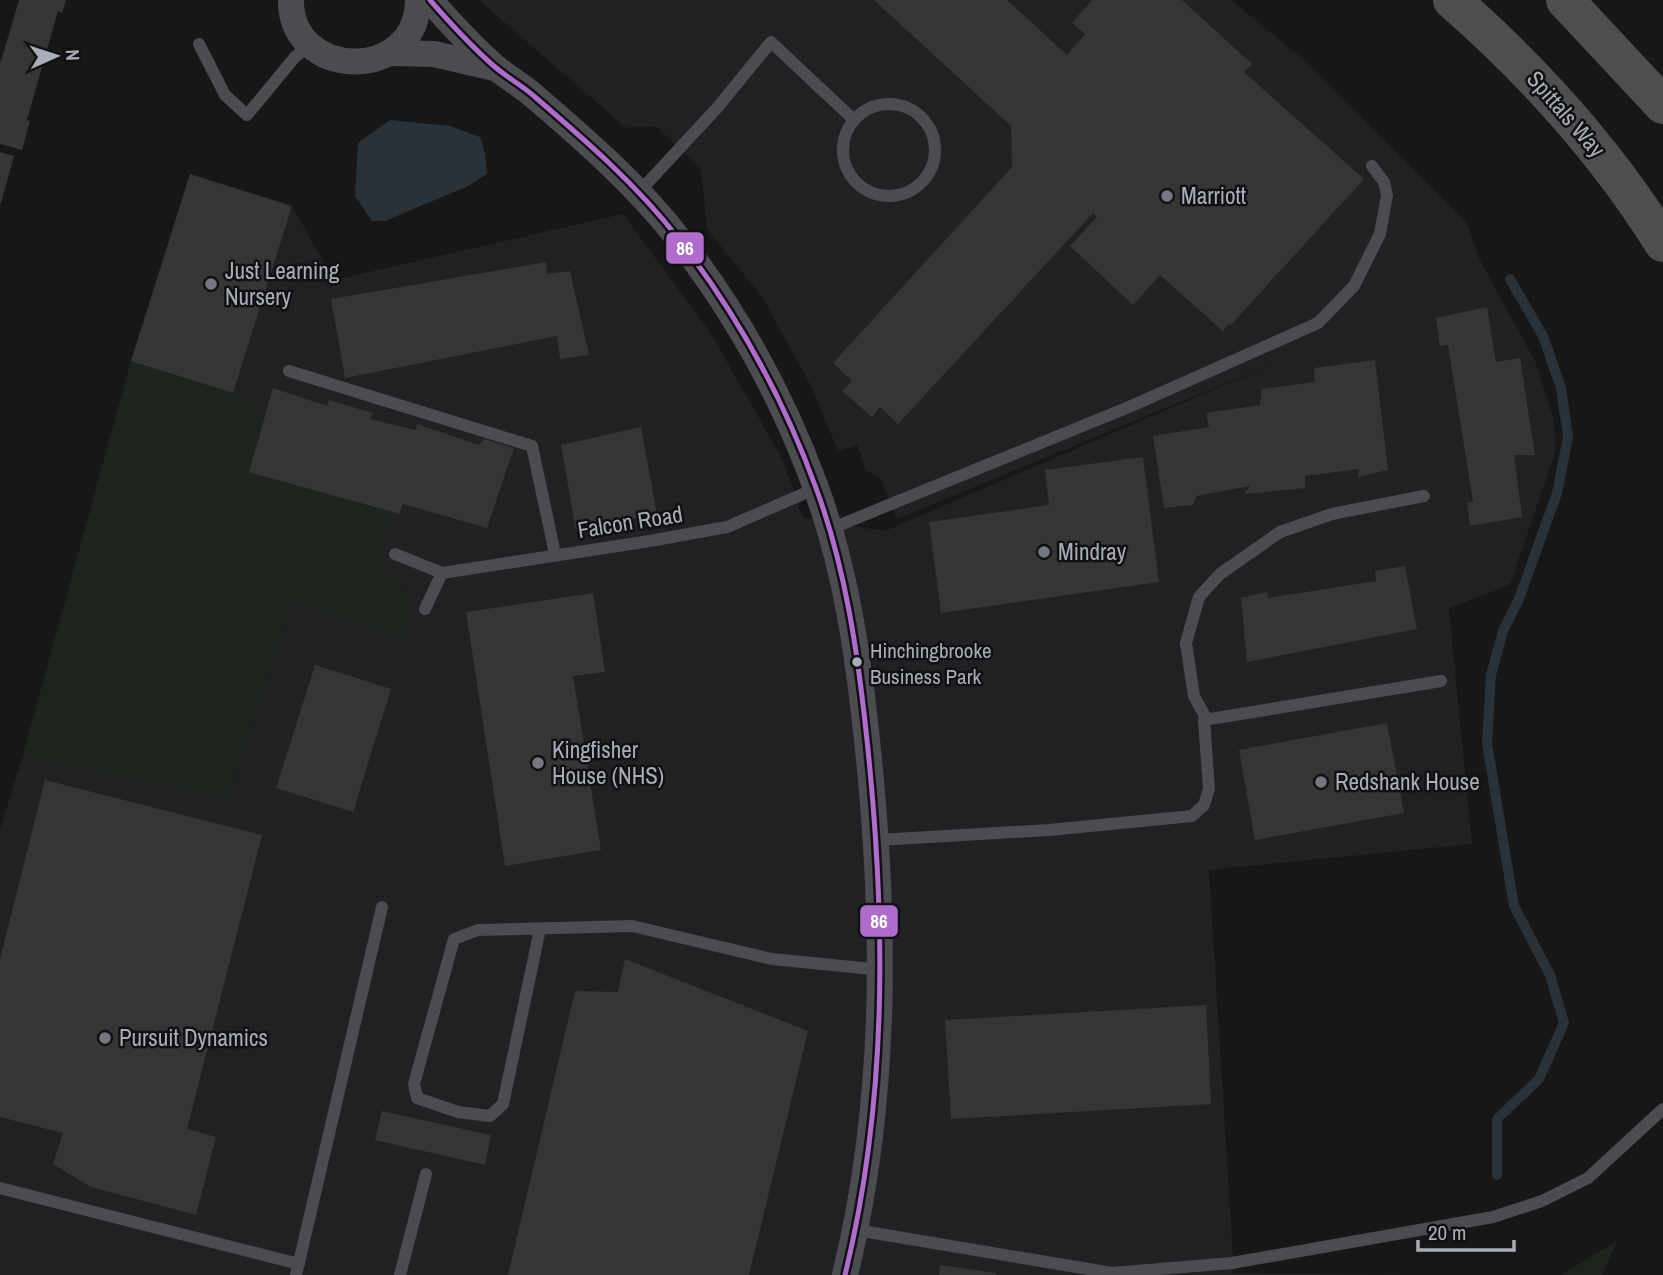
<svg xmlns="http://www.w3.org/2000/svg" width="1663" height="1275" viewBox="0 0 1663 1275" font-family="'Archivo Narrow',sans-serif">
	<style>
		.built { fill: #212123 }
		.green { fill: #1d241e }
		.water { fill: #2a3239 }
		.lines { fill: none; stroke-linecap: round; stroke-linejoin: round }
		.stream { stroke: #2a3239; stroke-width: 10 }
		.building { fill: #353536 }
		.lane { stroke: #4b4c50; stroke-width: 12 }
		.street { stroke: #4b4c50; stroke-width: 26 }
		.highway { stroke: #4e4e51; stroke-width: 38 }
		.bus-1-casing { stroke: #111113; stroke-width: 10 }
		.bus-1 { stroke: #b06ccc; stroke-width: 5 }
		.poi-dot { fill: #757880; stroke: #111113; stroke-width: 2.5 }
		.bus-dot { fill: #a8adb8; stroke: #111113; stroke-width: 2.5 }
		.labels { text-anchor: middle; stroke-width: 5; stroke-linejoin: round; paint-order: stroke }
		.bus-label { font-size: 21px; fill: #a8adb8; stroke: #111113; text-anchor: start }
		.street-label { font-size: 23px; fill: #a8adb8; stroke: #111113 }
		.poi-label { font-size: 23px; fill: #a8adb8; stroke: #111113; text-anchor: start }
		.line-badge { stroke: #111113; stroke-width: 2.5 }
		.badge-label { font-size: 19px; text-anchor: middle; font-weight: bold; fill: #fff }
	</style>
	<rect width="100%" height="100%" fill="#171717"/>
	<polygon class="built" points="479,0 1231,0 1308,63 1467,223 1479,258 1535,361 1554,420 1555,453 1510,585 1449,608 1472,844 1209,870 1234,1273 1419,1275 0,1275 0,829 22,758 227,799 294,602 405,639 410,592 249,472 233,393 131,361 190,174 292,206 334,280 623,214 710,332 782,458 803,517 825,522 885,531 1277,362 897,519 880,477 866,471 857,445 838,451 813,390 763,298 707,229 701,170 656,126 626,128"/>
	<g class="green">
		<polygon points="131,361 233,393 265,412 250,472 393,512 377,567 410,592 405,640 294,602 227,799 22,758"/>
		<polygon points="1618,1240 1602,1275 1561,1275"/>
	</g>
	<polygon class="water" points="390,120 450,126 480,137 485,153 487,174 468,186 385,221 372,221 355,196 358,143"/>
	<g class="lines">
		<polyline class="stream" points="1497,1175 1497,1119 1539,1079 1564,1023 1550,975 1514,906 1487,743 1491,675 1503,631 1519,599 1557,493 1568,437 1561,388 1543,336 1510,279"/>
	</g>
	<g class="building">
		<polygon points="19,0 66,0 62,13 58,11 27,120 30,121 22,150 0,144 0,64"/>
		<polygon points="874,0 1007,0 1067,55 1085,34 1072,23 1092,0 1182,0 1252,64 1244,72 1364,179 1230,326 1228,324 1223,331 1160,275 1133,305 1070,246 1097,217 1093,213 898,424 880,407 872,417 842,391 852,381 833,363 1012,167 1011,126"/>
		<polygon points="0,152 14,156 1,203 0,203"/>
		<polygon points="190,174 292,206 233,393 131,361"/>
		<polygon points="546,262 547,274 570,271 589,355 560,359 557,336 345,378 331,299"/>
		<polygon points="1487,307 1496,362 1520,358 1535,455 1514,455 1522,517 1470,526 1467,502 1473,502 1448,345 1440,346 1436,318"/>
		<polygon points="1375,360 1388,470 1358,477 1359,469 1305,476 1305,488 1244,494 1250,486 1196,496 1193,505 1164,508 1153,436 1209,427 1206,413 1260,405 1262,389 1315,382 1314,368"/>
		<polygon points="273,388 327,406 329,400 373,413 370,419 416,430 417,424 479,445 484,439 514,448 487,528 403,504 399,514 393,512 249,472"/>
		<polygon points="641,427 657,514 576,531 561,445"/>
		<polygon points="1143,457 1159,582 941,613 929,522 1049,505 1045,470"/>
		<polygon points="1405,566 1417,629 1247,662 1241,598 1267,592 1268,598 1376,581 1375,571"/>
		<polygon points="593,593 605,672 573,676 601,850 505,866 466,612"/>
		<polygon points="315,665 391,689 353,812 276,788"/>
		<polygon points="1387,723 1404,813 1255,840 1239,750"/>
		<polygon points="45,780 262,835 187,1129 216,1137 196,1215 91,1187 53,1164 63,1133 0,1117 0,959"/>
		<polygon points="625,959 808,1031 749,1275 508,1275 575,991 618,992"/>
		<polygon points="1206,1005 1211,1104 951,1119 945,1020"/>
		<polygon points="382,1111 491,1135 485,1165 375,1140"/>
		<polygon points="940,1265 996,1273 996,1275 939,1275"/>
	</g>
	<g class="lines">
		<g class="lane">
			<polyline points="199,44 225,95 247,115 295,57 310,45"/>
			<circle cx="889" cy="150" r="46"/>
			<polyline points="639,192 717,108 771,42 853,119"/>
			<polyline points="289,371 532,446 555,554"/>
			<polyline points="830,529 1129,407 1318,323 1354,286 1380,234 1387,195 1384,182 1372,166"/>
			<polyline points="395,554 442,573 650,541 727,527 817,488"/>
			<polyline points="425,609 442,573"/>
			<polyline points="1207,720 1194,696 1186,643 1199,597 1220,574 1280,532 1332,514 1424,496"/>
			<polyline points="878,840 1049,830 1192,816 1204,805 1209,789 1204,720 1441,681"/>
			<polyline points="540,929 503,1104 490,1116 458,1112 417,1098 414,1084 454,939 478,930 632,926 772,959 882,970"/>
			<polyline points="0,1188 299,1264"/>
			<polyline points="856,1230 1112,1273 1232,1263 1493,1217 1542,1201 1588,1178 1663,1109"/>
			<polyline points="296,1275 382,907"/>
			<polyline points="400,1275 426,1174"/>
		</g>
		<g class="street">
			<path d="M291 0C290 80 417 84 418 0"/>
			<path d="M430 0C450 23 472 47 495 67 508 78 523 86 535 97 585 140 637 185 678 238 737 314 783 397 816 488 846 569 858 655 867 740 886 919 888 1099 845 1275"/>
			<polyline points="389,53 434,54 495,68"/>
		</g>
		<g class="highway">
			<path d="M1452 0C1534 72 1605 150 1663 243"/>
			<polyline points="1565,0 1663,105"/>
		</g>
		<g class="bus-1-casing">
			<path id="bus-1" d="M430 0C450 23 472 47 495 67 508 78 523 86 535 97 585 140 637 185 678 238 737 314 783 397 816 488 846 569 858 655 867 740 886 919 888 1099 845 1275"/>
		</g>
		<use href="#bus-1" class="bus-1"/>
	</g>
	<g class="poi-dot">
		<circle cx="1167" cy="196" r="7"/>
		<circle cx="211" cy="284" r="7"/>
		<circle cx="1044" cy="552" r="7"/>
		<circle cx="538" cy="763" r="7"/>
		<circle cx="1321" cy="782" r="7"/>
		<circle cx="105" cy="1038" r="7"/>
	</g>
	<circle class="bus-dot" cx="857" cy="662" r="6"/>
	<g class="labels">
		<g class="bus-label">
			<text x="870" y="658">Hinchingbrooke<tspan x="870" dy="26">Business Park</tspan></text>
		</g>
		<g class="street-label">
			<text transform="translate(1566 114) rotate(49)" y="8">Spittals Way</text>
			<text transform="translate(630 522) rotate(-9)" y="8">Falcon Road</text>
		</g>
		<g class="poi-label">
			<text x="1181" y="204">Marriott</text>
			<text x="225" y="279">Just Learning<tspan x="225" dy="26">Nursery</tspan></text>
			<text x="1058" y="560">Mindray</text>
			<text x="552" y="758">Kingfisher<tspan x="552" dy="26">House (NHS)</tspan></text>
			<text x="1335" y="790">Redshank House</text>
			<text x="119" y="1046">Pursuit Dynamics</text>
		</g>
	</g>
	<g class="line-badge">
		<rect x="665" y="231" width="40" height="34" rx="7" fill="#b06ccc"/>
		<rect x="859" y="904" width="40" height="34" rx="7" fill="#b06ccc"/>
	</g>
	<g class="badge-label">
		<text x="685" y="255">86</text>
		<text x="879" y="928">86</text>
	</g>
	<g transform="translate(56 56) rotate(87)" stroke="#111113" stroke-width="5" paint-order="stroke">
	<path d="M0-5L12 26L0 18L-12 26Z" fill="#a8adb8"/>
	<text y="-10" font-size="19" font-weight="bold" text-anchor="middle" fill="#a8adb8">N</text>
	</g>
	<path d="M1418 1240v10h96v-10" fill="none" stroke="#a8adb8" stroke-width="3.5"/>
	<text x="1428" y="1240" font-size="21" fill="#a8adb8" stroke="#111113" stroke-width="5" paint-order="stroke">20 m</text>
</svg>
